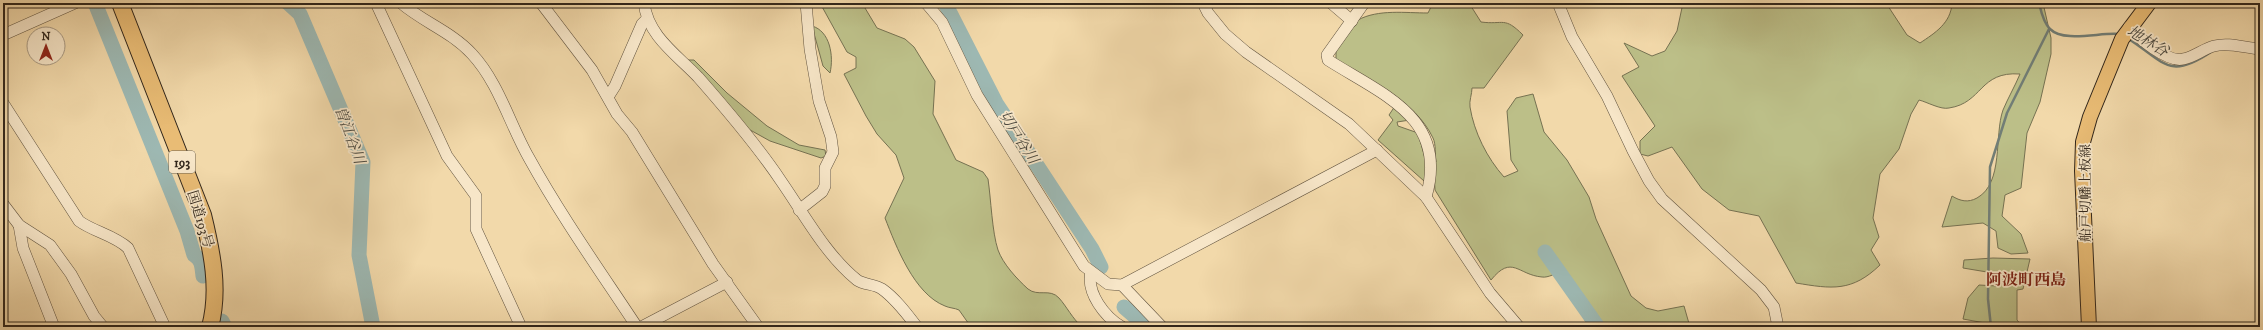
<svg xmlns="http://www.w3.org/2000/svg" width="2263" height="330" viewBox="0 0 2263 330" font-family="'IM FELL DW Pica','Noto Serif JP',serif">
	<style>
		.green { fill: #bcbf88; stroke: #767252 }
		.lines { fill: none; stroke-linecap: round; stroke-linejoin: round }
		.stream { stroke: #727e76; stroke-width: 2.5 }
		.river { stroke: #9db8b2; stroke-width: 15 }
		.minor-casing { stroke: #61533f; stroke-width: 12 }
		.major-casing { stroke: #31261b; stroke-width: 16 }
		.highway-casing { stroke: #31261b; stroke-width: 18 }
		.minor { stroke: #f7e6c8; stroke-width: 11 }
		.major { stroke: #e9bc75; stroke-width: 14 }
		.highway { stroke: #e9bc75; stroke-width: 16 }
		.labels { text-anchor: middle; stroke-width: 3.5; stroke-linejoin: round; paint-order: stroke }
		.shield { fill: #f7e6c8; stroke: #6c604f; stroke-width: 1 }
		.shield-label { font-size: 13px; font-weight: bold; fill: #31261b }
		.street-label { font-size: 14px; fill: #31261b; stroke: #f7e6c8 }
		.water-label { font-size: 15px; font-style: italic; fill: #4c4a41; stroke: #f7e6c8 }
		.quarter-label { font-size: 16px; font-weight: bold; fill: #7a1f14; stroke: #f7e6c8 }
	</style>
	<rect width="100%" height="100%" fill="#f2d9aa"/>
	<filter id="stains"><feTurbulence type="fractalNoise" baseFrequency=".005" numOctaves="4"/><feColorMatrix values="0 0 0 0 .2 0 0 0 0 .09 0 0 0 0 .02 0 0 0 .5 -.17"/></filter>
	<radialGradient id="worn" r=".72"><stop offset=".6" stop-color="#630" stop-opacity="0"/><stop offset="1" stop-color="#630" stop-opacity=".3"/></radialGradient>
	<g class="green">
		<path d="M820 3H862L877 28 905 39 914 47 935 81 933 114 956 160 983 172 988 179C991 199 992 232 998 250 1003 264 1017 279 1028 289 1038 297 1050 288 1059 298 1067 307 1072 318 1082 327H971L959 310C955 308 949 308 945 306 914 294 896 246 885 218L904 178 896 155 877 134 866 116 844 74 856 68V57L847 52Z"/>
		<path d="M1433 3H1469L1481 22C1504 25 1504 16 1523 35L1484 88H1472C1472 94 1469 101 1470 107 1474 132 1487 158 1504 177L1518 171 1511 160 1507 111 1516 98 1533 94 1544 132 1567 160 1589 197 1596 219 1631 296 1646 308 1658 311 1684 306 1690 327H1588L1563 270C1557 273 1548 278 1542 277 1518 275 1512 254 1491 280L1435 190 1434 173 1424 181 1378 140 1393 120 1389 115 1395 106 1410 120 1397 122 1398 126 1418 133 1426 162H1436C1435 155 1436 144 1433 138 1415 100 1370 81 1336 59V48L1358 20C1378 9 1406 13 1428 13Z"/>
		<path d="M1683 3H1886L1907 35 1920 43C1935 33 1951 23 1952 3H2043L2051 38V54L2040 102 2027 133 2021 188 2005 195 2002 216 2021 234 2028 253 2011 254 1998 248 1996 231 1983 223 1942 227 1952 196C1960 201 1968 203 1977 198 2004 183 1994 135 2003 110 2008 98 2015 86 2020 74 1979 71 1983 103 1949 108 1941 110 1927 102 1919 100L1911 114 1899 149 1880 174 1873 218 1879 237 1871 250 1880 265C1852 292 1832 289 1796 283L1759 216 1729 210 1702 189 1672 147 1648 156 1640 154V141L1655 126 1622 76 1639 67 1624 43 1652 56 1665 51 1677 31Z"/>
		<path d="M812 26C830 31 834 56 830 73L823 66Z"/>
		<polygon points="684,60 694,60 727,93 767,126 799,145 825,150 826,156 821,158 770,141 743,126"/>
		<polygon points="1993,258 2030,259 2023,289 2017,290 2017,320 2023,327 2007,327 1963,319 1968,298 1979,285 1997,286 2000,280 1993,273 1963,268 1964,260"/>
	</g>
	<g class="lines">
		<g class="stream">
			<path d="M2039 3C2041 11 2043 22 2050 29 2064 43 2101 32 2119 34"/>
			<path d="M2127 38C2164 61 2168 81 2211 52"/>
			<polyline points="1991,327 1988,299 1990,167 2007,113 2049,29"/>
		</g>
		<g class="river">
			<path d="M95 3 187 231 194 255C202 259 202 268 203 276"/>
			<polyline points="288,3 300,14 363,162 359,255 373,327"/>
			<polyline points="945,3 996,103 1092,249 1101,267"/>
			<polyline points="1545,252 1598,327"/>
			<polyline points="1124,307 1147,327"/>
			<polyline points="222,321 225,327"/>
		</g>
		<g class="minor-casing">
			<g id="minor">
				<polyline points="376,3 447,156 476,196 476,229 521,327"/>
				<path d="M401 3C423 22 452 32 472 54 499 83 510 125 529 158 561 216 600 271 637 327"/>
				<polyline points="541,3 592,70 617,114 632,132 713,264 758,327"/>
				<path d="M644 3C648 36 676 54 698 77 727 110 757 145 781 181 804 214 825 254 857 280 864 285 875 284 882 289 896 299 907 314 917 327"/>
				<polyline points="926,3 942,22 977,95 1084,266 1108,284 1122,285 1377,150"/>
				<polyline points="1203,3 1208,13 1225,34 1246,52 1349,124 1426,197 1490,293 1519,327"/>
				<polyline points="1331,3 1352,21"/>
				<path d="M1364 3 1327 55 1328 60C1383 95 1449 118 1426 197"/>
				<polyline points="1558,3 1572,37 1607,96 1633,151 1649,181 1662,199 1761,290 1774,307 1778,327"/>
				<path d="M2129 27C2138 38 2168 63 2183 59 2194 57 2203 49 2214 46 2229 42 2245 48 2260 49"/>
				<polyline points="3,35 75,3"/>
				<polyline points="608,97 615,86 642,24 647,19"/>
				<path d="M3 103 79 221C94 232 114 235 128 248L165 327"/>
				<polyline points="3,204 19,225 50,245 71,274 94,316 103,327"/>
				<polyline points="799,210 822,192 825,186 825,168 833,152 831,137 819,101 810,49 806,3"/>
				<polyline points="19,225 23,248 54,327"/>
				<path d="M1091 272C1086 293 1105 317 1122 327"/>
				<polyline points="1122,285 1162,327"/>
				<polyline points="641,327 727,282"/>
			</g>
		</g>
		<g class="major-casing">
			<polyline id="major" points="2089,327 2082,171 2083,142 2090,117 2122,39 2149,3"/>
		</g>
		<g class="highway-casing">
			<path id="highway" d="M120 3 203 215C212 252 220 290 210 327"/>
		</g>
		<use href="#minor" class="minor"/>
		<use href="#major" class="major"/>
		<use href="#highway" class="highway"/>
	</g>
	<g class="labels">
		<rect class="shield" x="169" y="151" width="26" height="22" rx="3"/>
		<g class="shield-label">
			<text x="182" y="167">193</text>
		</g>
		<g class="street-label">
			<text transform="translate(2085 193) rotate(-90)" y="5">船戸切幡上板線</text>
			<text transform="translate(201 219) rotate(73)" y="5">国道193号</text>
		</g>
		<g class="water-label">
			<text transform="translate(2148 41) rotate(31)" y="5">地林谷</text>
			<text transform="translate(350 135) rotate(70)" y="5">曽江谷川</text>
			<text transform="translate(1019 137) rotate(58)" y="5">切戸谷川</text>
		</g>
		<g class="quarter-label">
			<text x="2026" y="285">阿波町西島</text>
		</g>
	</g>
	<rect width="2263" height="330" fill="none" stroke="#f2d9aa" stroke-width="16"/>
	<rect x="4" y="4" width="2255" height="322" fill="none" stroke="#31261b" stroke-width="2"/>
	<rect x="8" y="8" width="2247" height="314" fill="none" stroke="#31261b"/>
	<g transform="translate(46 46)"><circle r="19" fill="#f7e6c8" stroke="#a89983"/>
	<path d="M0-3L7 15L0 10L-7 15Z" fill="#8f2418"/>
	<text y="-6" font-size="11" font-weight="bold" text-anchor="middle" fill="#31261b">N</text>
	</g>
	<rect width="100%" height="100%" filter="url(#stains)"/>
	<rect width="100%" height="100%" fill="url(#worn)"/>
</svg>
